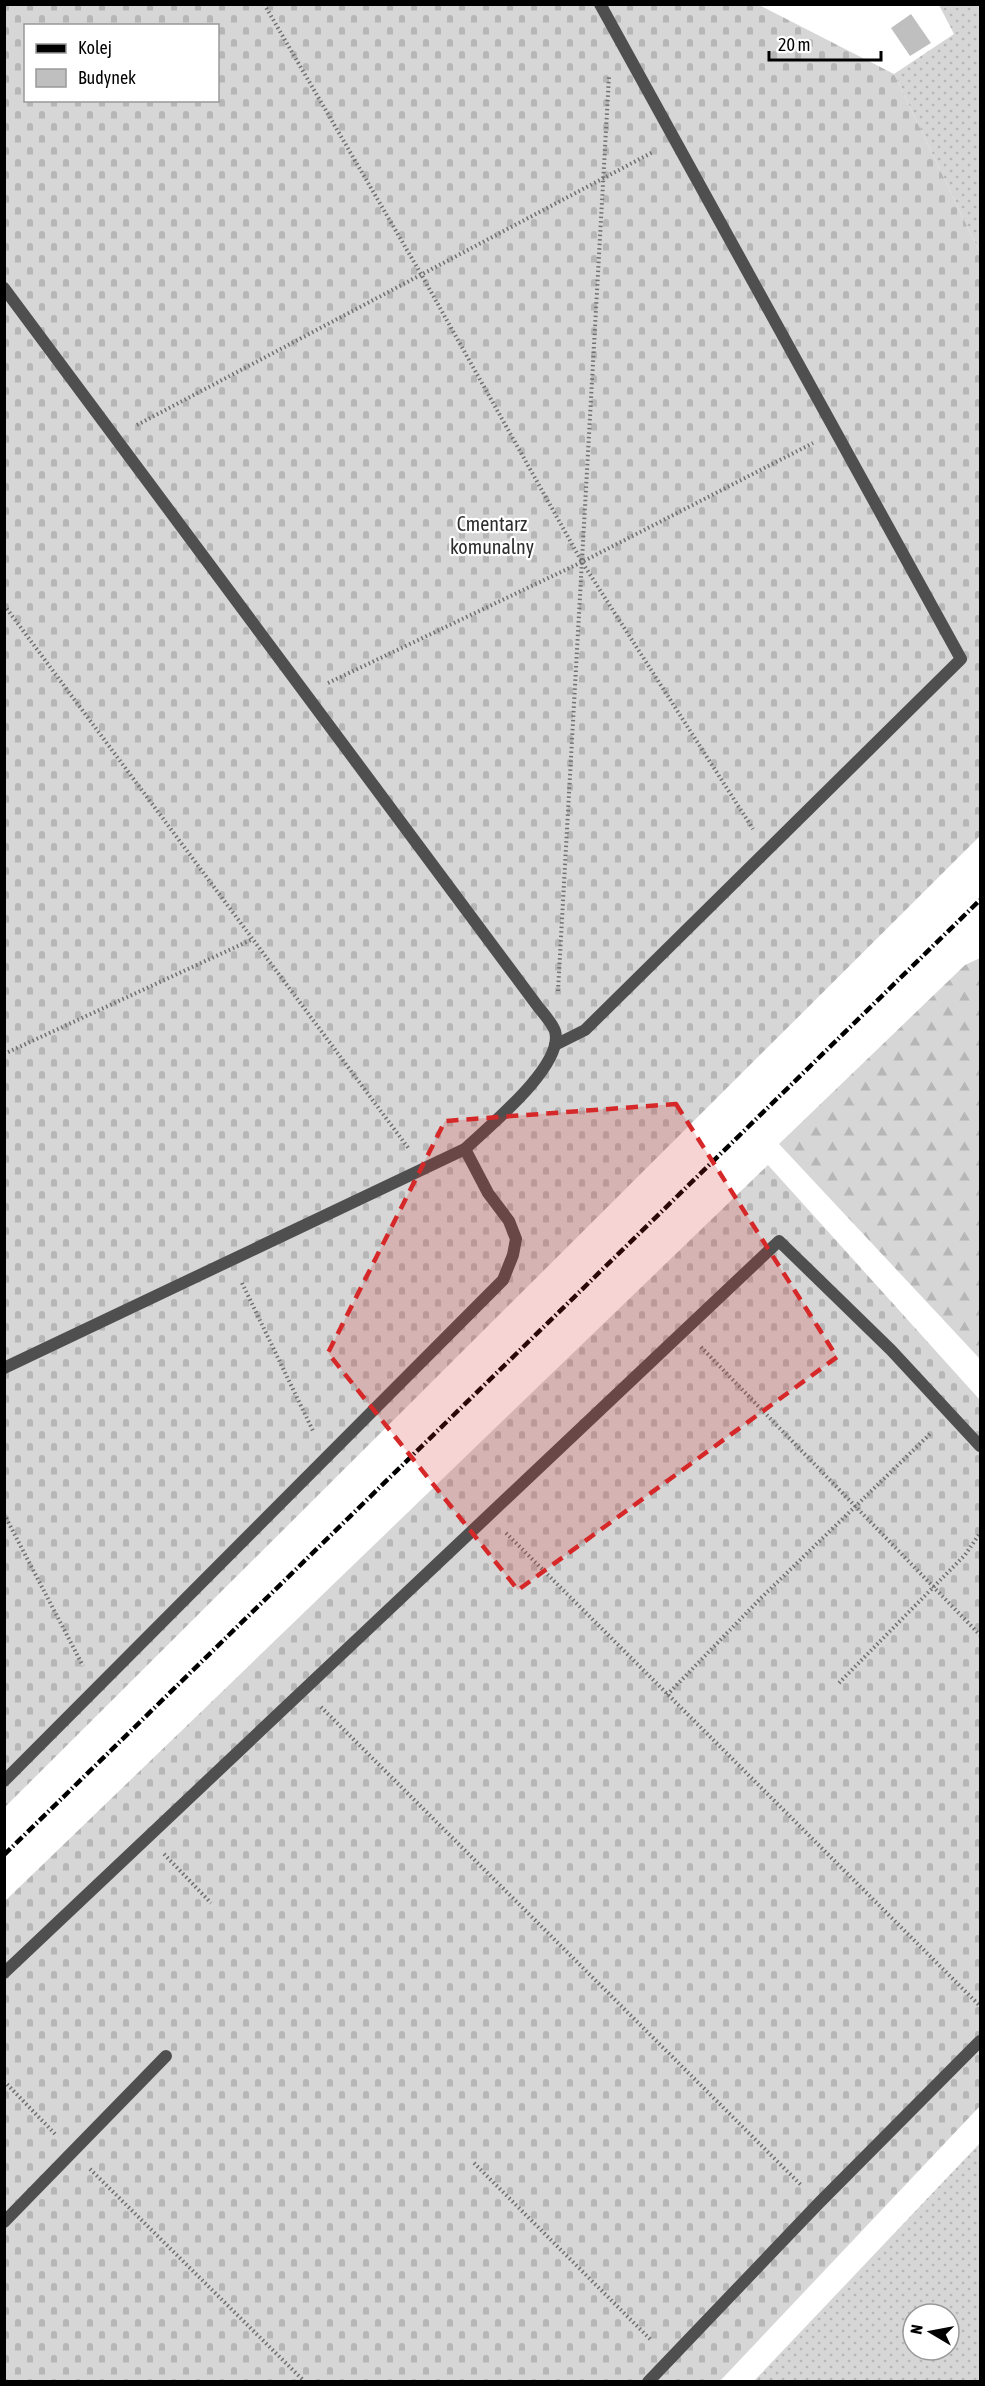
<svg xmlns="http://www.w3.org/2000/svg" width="985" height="2386" viewBox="0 0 985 2386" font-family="'Asap Condensed',sans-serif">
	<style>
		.grass { fill: url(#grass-dots); fill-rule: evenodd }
		.forest { fill: url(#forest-firs) }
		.cemetery { fill: url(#cemetery-stones); fill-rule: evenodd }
		.building { fill: #bfbfbf }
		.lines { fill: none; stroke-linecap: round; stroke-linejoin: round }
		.path { stroke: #717171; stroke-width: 4; stroke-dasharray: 1.5 3; stroke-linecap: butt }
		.lane { stroke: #4f4f4f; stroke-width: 12 }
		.rail { stroke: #000; stroke-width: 4.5; stroke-dasharray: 9 3 1.5 3; stroke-linecap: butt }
		.marked { fill: #d62828; fill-opacity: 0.2; stroke: #d62828; stroke-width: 4.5; stroke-dasharray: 12 8; stroke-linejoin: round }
		.labels { text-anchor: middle; stroke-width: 4.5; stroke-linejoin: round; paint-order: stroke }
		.park-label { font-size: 20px; fill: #2d2d2d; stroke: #fff }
	</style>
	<defs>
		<pattern id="grass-dots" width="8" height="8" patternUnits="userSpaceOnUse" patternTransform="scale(1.5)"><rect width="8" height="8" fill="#d6d6d6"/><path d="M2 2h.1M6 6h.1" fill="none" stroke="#b6b6b6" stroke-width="1.8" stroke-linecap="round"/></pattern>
		<pattern id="forest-firs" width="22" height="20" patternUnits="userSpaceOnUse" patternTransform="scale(1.5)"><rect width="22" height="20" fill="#d6d6d6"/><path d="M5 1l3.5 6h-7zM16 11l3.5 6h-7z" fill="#b6b6b6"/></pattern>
		<pattern id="cemetery-stones" width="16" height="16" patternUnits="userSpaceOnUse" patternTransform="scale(1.5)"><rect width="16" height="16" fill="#d6d6d6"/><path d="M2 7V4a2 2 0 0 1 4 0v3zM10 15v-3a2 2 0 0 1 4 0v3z" fill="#b6b6b6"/></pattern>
	</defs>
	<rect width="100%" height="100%" fill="#fff"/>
	<g class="grass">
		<polygon points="939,5 980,5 980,253 894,74 954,34"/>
		<path d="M980 2143V2381H754ZM913 2314H949V2350H913Z"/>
	</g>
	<polygon class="forest" points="980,958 980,1359 779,1144 965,965"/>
	<g class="cemetery">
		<path d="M5 5H759L894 74 980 253V836L5 1807ZM26 26H218V100H26Z"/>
		<polygon points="768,1165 980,1400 980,2106 720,2381 5,2382 5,1901"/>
	</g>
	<polygon class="building" points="911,14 931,43 910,56 891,28"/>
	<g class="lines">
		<g class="path">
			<polyline points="264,4 421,274 582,562 753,829"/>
			<polyline points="137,425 653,152"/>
			<polyline points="4,605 409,1149"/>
			<polyline points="328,683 582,562 813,443"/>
			<polyline points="558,991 609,76"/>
			<polyline points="4,1054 253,939"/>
			<polyline points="242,1283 314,1433"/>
			<polyline points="701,1347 980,1635"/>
			<polyline points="4,1514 83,1666"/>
			<polyline points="506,1533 980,2006"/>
			<polyline points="839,1683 965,1555 980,1533"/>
			<polyline points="667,1695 760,1599 932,1432"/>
			<polyline points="321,1707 802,2186"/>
			<polyline points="164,1854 211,1903"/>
			<polyline points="4,2081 55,2134"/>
			<polyline points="474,2163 652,2341"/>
			<polyline points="90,2169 305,2382"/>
		</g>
		<g class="lane">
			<path d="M4 288 539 1008C544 1014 552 1023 555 1031 565 1065 488 1127 465 1149L488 1193 509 1221 516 1239 513 1255 503 1280 4 1781"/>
			<polyline points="555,1045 585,1030 961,659 600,4"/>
			<polyline points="4,1368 465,1149"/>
			<polyline points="4,1973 779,1241 891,1350 980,1446"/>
			<polyline points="4,2222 166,2056"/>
			<polyline points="648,2382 819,2203 980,2041"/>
		</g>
		<polyline class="rail" points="4,1855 980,900"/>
	</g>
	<path class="marked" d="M676 1104 837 1357 518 1590 328 1353 445 1121Z"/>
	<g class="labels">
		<g class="park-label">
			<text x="492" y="531">Cmentarz<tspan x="492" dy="23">komunalny</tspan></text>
		</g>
	</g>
	<rect width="985" height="2386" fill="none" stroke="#000000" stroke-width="12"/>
	<rect x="24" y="24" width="195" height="78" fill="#ffffff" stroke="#999999" stroke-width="1.5"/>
	<rect x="36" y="44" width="30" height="9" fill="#000000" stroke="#999999" stroke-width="1.5"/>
	<text x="78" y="54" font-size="18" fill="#000000">Kolej</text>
	<rect x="36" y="69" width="30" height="18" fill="#bfbfbf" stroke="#999999" stroke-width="1.5"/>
	<text x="78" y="84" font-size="18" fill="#000000">Budynek</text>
	<g transform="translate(931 2332) rotate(280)"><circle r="28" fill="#ffffff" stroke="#999999" stroke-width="1.5"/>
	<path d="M0-4.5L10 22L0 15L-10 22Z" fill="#000000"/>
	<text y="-9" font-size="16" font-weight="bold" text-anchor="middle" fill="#000000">N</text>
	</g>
	<path d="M769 51v9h112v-9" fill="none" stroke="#000000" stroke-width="3"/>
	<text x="778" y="51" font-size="18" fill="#000000" stroke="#ffffff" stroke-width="4.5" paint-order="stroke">20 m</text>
</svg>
